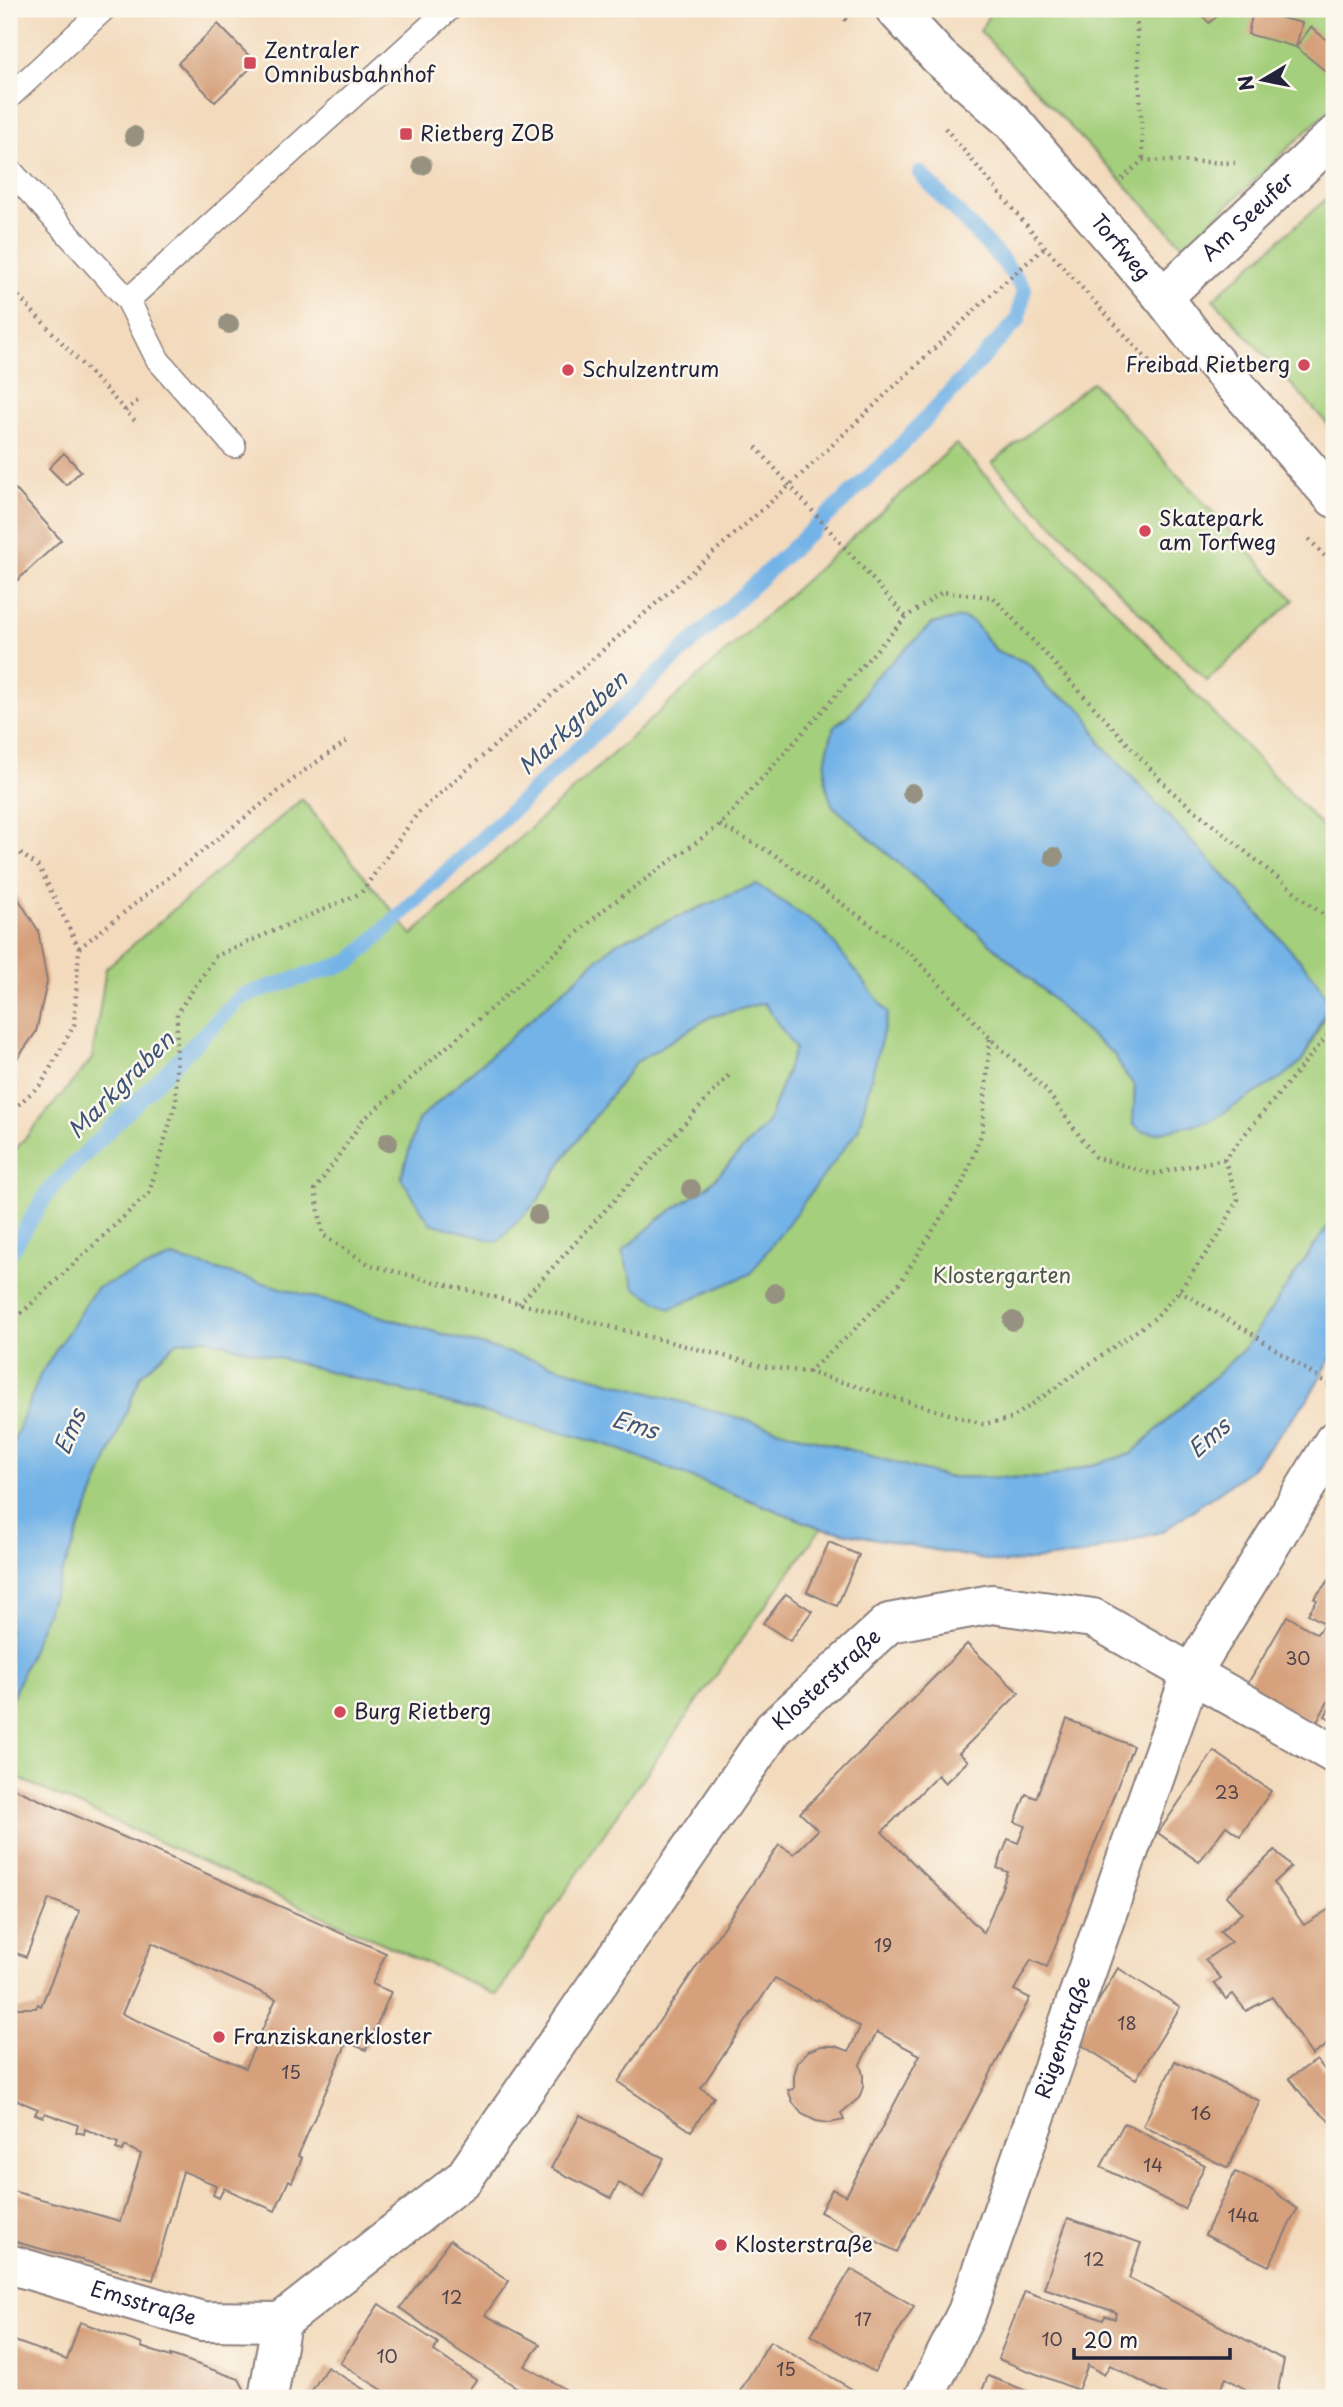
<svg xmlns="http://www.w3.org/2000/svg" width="1343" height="2407" viewBox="0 0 1343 2407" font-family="'Playpen Sans',sans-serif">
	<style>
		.green { fill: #a4cf7c; stroke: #63785c; stroke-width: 2; fill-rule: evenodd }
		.water { fill: #73b3e7; stroke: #4a6a91; stroke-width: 2 }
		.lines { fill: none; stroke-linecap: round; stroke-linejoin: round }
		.stream { stroke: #73b3e7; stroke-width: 16 }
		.building { fill: #d6a07c; fill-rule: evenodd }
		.service-casing { stroke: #8a7e7c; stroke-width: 26 }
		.minor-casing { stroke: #8a7e7c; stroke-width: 42 }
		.path { stroke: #8a7e7c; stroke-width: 4.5; stroke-dasharray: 2 5; stroke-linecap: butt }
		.service { stroke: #fff; stroke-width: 23 }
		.minor { stroke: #fff; stroke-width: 38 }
		.tree { fill: #969180 }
		.poi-dot { fill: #d1495b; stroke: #fbf7ec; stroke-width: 2.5 }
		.labels { text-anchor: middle; stroke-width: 5; stroke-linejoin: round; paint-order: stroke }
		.number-label { font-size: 18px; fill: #4f424b }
		.poi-label { font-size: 21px; fill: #22223b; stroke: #fbf7ec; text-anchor: start }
		.street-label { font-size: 21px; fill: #22223b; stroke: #fbf7ec }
		.park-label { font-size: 21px; fill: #49564e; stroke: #fbf7ec }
		.water-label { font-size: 23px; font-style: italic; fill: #3e5577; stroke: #fbf7ec }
	</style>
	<rect width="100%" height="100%" fill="#fbf7ec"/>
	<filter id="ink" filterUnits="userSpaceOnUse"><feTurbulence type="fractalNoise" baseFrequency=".0143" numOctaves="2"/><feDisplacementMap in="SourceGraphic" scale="14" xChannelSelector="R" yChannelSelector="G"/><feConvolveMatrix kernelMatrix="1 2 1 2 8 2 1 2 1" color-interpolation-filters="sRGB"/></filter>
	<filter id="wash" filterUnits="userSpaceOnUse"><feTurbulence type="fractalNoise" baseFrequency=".00686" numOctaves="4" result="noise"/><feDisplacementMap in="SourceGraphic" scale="28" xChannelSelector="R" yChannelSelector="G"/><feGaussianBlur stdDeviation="1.57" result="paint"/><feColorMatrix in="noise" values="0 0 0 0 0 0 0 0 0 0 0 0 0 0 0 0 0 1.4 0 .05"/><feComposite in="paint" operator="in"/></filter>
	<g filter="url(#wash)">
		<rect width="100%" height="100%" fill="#f3dabc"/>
		<g class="green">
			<polygon points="992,9 1334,9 1334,105 1184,247 980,31"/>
			<polygon points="1334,192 1334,431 1213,299"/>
			<polygon points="1092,382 1294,600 1207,681 992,463"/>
			<path d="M956 444 1334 839V1211L1327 1227 1245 1348 1131 1454 1045 1478 945 1477 172 1257 9 1453V1157L92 1059 106 968 302 799 412 935ZM959 618C980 618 982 641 998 651 1007 657 1020 657 1032 666 1038 671 1041 681 1047 688 1052 693 1059 694 1065 698 1083 710 1092 726 1101 744L1230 882 1312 974 1326 996 1325 1016 1302 1061 1272 1083 1134 1098 1135 1086 1123 1071 1115 1055 1084 1030 1041 988 833 806 835 725 851 713 865 693 931 624ZM756 884 858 1130 659 1219 708 1186 767 1124 795 1049 764 1002 710 1017 635 1063 566 1155 537 1202 418 1120 616 943Z"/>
			<polygon points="203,1338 608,1445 821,1528 616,1816 497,1995 9,1774 9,1706 141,1375 177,1342"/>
		</g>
		<g class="water">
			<path d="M959 618C981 618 981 640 997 651 1006 657 1018 657 1027 663 1037 669 1039 680 1047 688 1054 695 1066 698 1075 704 1088 713 1094 731 1101 744L1230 882 1312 974 1326 996 1328 1006 1302 1061 1287 1074 1210 1121 1156 1133 1141 1131 1133 1124 1135 1086 1123 1071 1115 1055 1084 1030 1041 988 833 806C820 779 825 753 835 725L844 720 859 704 871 681 932 624Z"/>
			<polygon points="756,884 822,928 888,1013 858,1130 750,1274 670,1309 635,1288 622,1252 659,1219 708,1186 767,1124 795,1049 764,1003 710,1017 635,1063 566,1155 537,1202 497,1242 430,1223 401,1178 418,1120 616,943"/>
			<polygon points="1334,1211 1334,1353 1307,1400 1250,1470 1163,1531 1081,1555 1002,1563 821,1528 608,1445 203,1338 177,1342 141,1375 9,1706 9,1453 40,1375 96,1288 172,1257 945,1477 1045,1478 1131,1454 1245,1348 1327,1227"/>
		</g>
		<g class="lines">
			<polyline class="stream" points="9,1254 50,1189 242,996 350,962 889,458 1018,320 1024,289 1001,259 920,173"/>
		</g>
		<g id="blocks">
			<g class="building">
				<polygon points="1196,9 1226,9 1209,23"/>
				<polygon points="1253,11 1302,23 1296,47 1248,34"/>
				<polygon points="218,24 256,63 215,102 178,63"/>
				<polygon points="1311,27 1334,46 1334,78 1296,47"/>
				<polygon points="64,453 81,471 66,485 49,468"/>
				<polygon points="9,482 61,540 9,588"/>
				<polygon points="9,884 38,930 47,982 36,1032 9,1070"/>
				<polygon points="829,1542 859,1555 837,1606 807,1592"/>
				<polygon points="1334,1574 1334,1691 1315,1725 1247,1685 1287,1616 1317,1634 1324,1623 1308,1614 1317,1600 1314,1598"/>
				<polygon points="786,1594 812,1611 790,1641 763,1623"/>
				<polygon points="967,1644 1019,1693 959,1753 968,1761 945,1783 938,1775 882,1832 984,1933 1008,1872 997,1868 1008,1839 1018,1843 1025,1826 1015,1822 1026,1794 1036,1798 1067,1719 1133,1746 1047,1967 1031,1960 1014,1990 1030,1998 897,2252 820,2212 832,2189 846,2196 920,2055 877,2032 860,2064 863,2075 863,2087 859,2098 841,2113 844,2120 829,2123 816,2121 802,2114 793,2103 788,2090 794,2089 794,2075 798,2062 808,2051 821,2046 835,2046 849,2051 860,2027 818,1999 817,2001 775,1978 701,2088 714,2097 691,2131 618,2082 779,1845 794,1854 818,1830 800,1813"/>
				<polygon points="1334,1700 1334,1721 1325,1716"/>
				<polygon points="1214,1751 1271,1791 1240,1836 1226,1826 1199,1862 1158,1833"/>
				<path d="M13 1788 386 1953 372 1984 391 1992 366 2050 347 2042 298 2156 302 2158 292 2182 289 2180 275 2211 224 2188 219 2198 213 2195 216 2185 183 2171 153 2280 9 2240V2190L120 2221 141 2154 125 2146 123 2151 116 2149 118 2143 85 2129 84 2134 76 2132 78 2125 45 2113 43 2117 35 2114 38 2109 9 2097V2008H36L38 2004 41 2006 80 1911 49 1899 26 1957 9 1950V1797ZM152 1943 276 1999 245 2068 122 2014Z"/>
				<polygon points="1275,1850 1291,1867 1274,1883 1304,1925 1334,1906 1334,2040 1312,2055 1272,1997 1246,2011 1233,1994 1226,1999 1214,1983 1221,1978 1205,1960 1231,1942 1220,1932 1242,1913 1226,1896"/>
				<polygon points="1118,1968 1180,2007 1136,2079 1075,2041"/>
				<polygon points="1317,2060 1334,2082 1334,2125 1308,2102 1289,2078"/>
				<polygon points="1175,2061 1260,2101 1228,2168 1143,2126"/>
				<polygon points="580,2115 664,2158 643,2197 619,2183 611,2198 551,2168"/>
				<polygon points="1124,2123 1205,2165 1184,2209 1101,2167"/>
				<polygon points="1235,2172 1269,2187 1297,2209 1269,2266 1205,2235"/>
				<polygon points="1068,2218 1141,2243 1129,2278 1284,2360 1278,2390 1274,2398 1261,2398 1226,2378 1215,2398 1172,2398 1110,2365 1104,2375 1088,2365 1078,2390 998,2359 1025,2291 1103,2320 1105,2316 1115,2319 1116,2312 1044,2288"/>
				<polygon points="450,2240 509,2281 485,2315 540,2344 525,2366 565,2389 559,2398 536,2398 513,2385 459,2351 400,2308"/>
				<polygon points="851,2269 914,2306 874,2372 811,2335"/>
				<polygon points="379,2304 438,2343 434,2351 476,2380 463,2398 395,2398 340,2363"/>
				<polygon points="80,2322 142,2344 141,2347 171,2357 171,2355 239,2379 247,2394 245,2398 9,2398 9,2339 67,2360"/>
				<polygon points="770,2341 867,2398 736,2398"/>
				<polygon points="327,2367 378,2398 307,2398"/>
				<polygon points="988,2376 1045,2398 979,2398"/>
			</g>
		</g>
	</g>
	<g filter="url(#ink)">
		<use href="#blocks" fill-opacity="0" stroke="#8a7e7c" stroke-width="2"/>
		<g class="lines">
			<g class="service-casing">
				<g id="service">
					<polyline points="9,97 104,9"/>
					<polyline points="9,169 128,300 158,360 234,446"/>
					<polyline points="128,300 449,9"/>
				</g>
			</g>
			<g class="minor-casing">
				<g id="minor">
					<path id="s1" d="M895 9 939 57 1012 121 1163 297 1203 349 1334 498"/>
					<path id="s2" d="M1163 297 1334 136"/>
					<path id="s3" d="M9 2264 202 2321 281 2322"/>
					<path id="s4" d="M268 2398 281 2322 464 2178 773 1729 889 1623 992 1604 1093 1618 1334 1754"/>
					<path id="s5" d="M924 2398 967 2312 1191 1674 1334 1441"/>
				</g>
			</g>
			<g class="path">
				<polyline points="835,9 849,23"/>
				<polyline points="1136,9 1143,160"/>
				<polyline points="945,128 1045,247 1153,366"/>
				<polyline points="1122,179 1143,160 1235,163"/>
				<polyline points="9,286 136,422"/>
				<polyline points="125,411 141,398"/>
				<polyline points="756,447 906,617"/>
				<polyline points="1309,539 1334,566"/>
				<polyline points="720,825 775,855 911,954 991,1039 1046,1090 1095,1157 1153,1174 1224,1159 1334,1028"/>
				<polyline points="9,845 39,867 79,948 74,1025 42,1083 9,1113"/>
				<polyline points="79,948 304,771 347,741"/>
				<polyline points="1224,1159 1238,1199 1219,1235 1179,1291 1155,1318 1011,1419 983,1424 808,1372 767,1367 370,1265 323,1235 315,1190 363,1120 606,908 720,825 906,617 942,592 993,597 1170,790 1327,918 1334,929"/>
				<polyline points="1179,1291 1251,1333 1334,1388"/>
				<polyline points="519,1304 732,1072"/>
				<polyline points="9,1330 11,1323 149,1193 176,1102 177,1013 216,956 361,893 417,814 789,486 996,290 1045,247"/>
				<polyline points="808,1372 847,1337 900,1283 962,1184 982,1133 990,1039"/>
			</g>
			<use href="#service" class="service"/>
			<use href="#minor" class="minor"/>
		</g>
		<g class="tree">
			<circle cx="134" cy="136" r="10"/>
			<circle cx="422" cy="165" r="10"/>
			<circle cx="229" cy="324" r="10"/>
			<circle cx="912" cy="793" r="10"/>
			<circle cx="1054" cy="857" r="10"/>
			<circle cx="388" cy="1142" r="10"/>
			<circle cx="691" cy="1189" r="10"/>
			<circle cx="538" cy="1215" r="10"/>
			<circle cx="775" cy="1293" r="10"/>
			<circle cx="1013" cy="1321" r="10"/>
		</g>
	</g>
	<g class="poi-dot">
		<rect x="243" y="56" width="14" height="14" rx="3.5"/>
		<rect x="399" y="127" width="14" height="14" rx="3.5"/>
		<circle cx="1304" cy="365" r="7"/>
		<circle cx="568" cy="370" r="7"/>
		<circle cx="1145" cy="531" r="7"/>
		<circle cx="340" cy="1712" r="7"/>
		<circle cx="219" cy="2037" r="7"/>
		<circle cx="721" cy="2245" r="7"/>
	</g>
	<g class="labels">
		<g class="number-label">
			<text x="1298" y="1665">30</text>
			<text x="1227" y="1799">23</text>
			<text x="883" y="1952">19</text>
			<text x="1127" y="2030">18</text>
			<text x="291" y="2079">15</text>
			<text x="1201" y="2120">16</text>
			<text x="1153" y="2172">14</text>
			<text x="1243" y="2222">14a</text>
			<text x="1094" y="2266">12</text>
			<text x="452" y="2304">12</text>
			<text x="863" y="2326">17</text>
			<text x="1052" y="2346">10</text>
			<text x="387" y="2363">10</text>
			<text x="786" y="2376">15</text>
		</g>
		<g class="poi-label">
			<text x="264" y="58">Zentraler<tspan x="264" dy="24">Omnibusbahnhof</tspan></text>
			<text x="420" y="141">Rietberg ZOB</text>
			<text x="1290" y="372" text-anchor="end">Freibad Rietberg</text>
			<text x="582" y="377">Schulzentrum</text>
			<text x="1159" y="526">Skatepark<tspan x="1159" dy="24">am Torfweg</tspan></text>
			<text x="354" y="1719">Burg Rietberg</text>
			<text x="233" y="2044">Franziskanerkloster</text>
			<text x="735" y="2252">Klosterstraße</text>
		</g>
		<g class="street-label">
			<text dy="7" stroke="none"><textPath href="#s2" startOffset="117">Am Seeufer</textPath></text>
			<text dy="7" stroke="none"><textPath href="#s1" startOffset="329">Torfweg</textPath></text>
			<text dy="7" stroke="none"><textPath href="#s4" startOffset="928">Klosterstraße</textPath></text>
			<text dy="7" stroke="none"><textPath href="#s5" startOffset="387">Rügenstraße</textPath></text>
			<text dy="7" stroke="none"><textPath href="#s3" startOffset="140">Emsstraße</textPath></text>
		</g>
		<g class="park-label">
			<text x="1002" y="1283">Klostergarten</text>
		</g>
		<g class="water-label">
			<text transform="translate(573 723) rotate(-43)" y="8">Markgraben</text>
			<text transform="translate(121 1085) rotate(-45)" y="8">Markgraben</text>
			<text transform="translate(635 1425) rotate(17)" y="8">Ems</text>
			<text transform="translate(70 1432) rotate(-67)" y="8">Ems</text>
			<text transform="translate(1209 1438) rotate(-41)" y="8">Ems</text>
		</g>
	</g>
	<rect width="1343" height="2407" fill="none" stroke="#fbf7ec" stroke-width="35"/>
	<g transform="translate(1263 80) rotate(260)" stroke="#fbf7ec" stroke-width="5" paint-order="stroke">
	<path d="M0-5L12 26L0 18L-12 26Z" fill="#22223b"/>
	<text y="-10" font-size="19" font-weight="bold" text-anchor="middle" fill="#22223b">N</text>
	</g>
	<path d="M1074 2348v10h156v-10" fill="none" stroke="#22223b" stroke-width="3.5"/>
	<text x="1084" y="2348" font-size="21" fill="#22223b" stroke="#fbf7ec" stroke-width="5" paint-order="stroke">20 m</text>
</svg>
